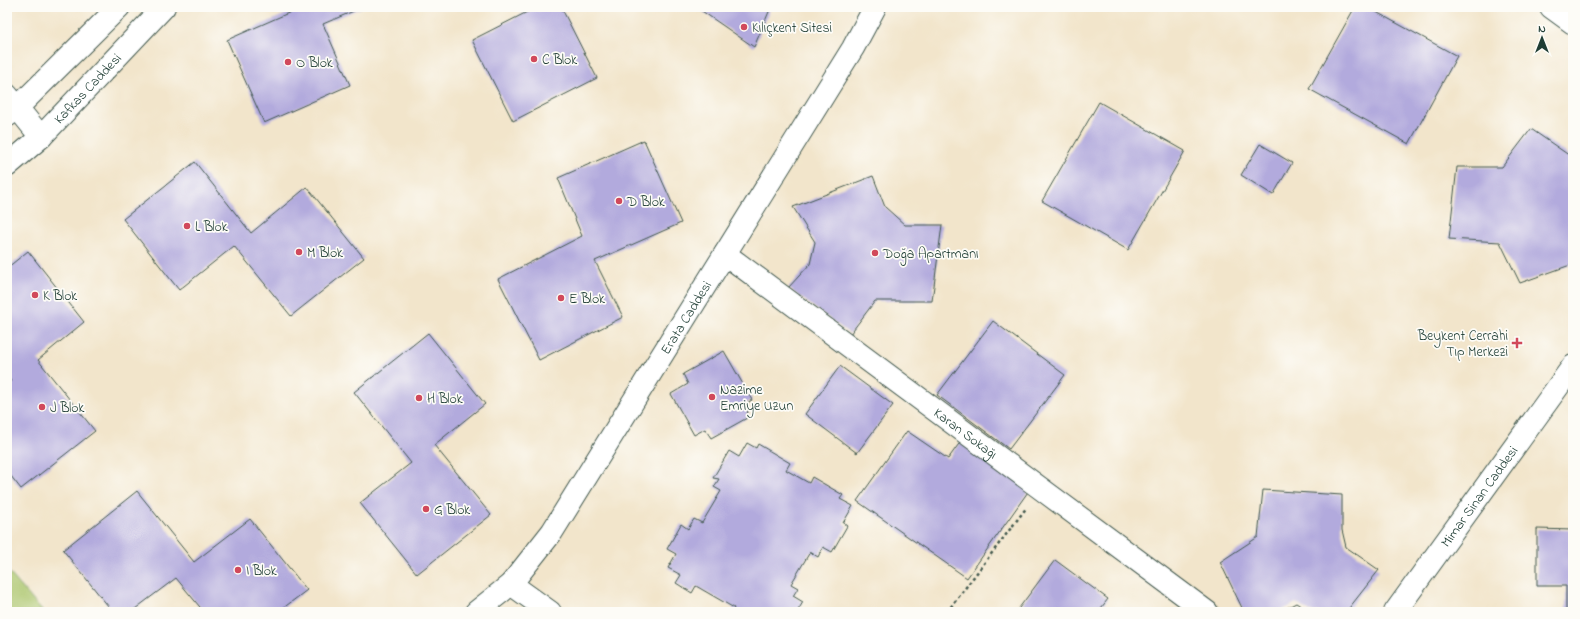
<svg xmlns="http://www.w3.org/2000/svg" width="1580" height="619" viewBox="0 0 1580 619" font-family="'Indie Flower',sans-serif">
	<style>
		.green { fill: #aac56b; stroke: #648150 }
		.building { fill: #b2aadd }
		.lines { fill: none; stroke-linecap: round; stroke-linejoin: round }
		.minor-casing { stroke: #3f564b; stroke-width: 24 }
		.major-casing { stroke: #3f564b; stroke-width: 24 }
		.path { stroke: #3f564b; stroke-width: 2.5; stroke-dasharray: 3 3; stroke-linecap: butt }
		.minor { stroke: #fff; stroke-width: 22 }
		.major { stroke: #fff; stroke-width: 22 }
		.poi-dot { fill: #d1495b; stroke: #fdfcf7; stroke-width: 1.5 }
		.labels { text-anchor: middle; stroke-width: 3.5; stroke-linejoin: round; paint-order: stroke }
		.poi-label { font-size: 14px; fill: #1f3d34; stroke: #fdfcf7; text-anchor: start }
		.street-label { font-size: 14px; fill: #1f3d34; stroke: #fdfcf7 }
	</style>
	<rect width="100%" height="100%" fill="#fdfcf7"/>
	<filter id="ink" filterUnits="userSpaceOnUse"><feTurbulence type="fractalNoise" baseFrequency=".025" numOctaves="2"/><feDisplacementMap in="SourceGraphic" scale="8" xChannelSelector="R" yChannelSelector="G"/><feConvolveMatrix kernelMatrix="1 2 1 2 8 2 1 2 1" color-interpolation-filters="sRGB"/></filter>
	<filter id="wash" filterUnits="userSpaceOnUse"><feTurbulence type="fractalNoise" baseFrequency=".012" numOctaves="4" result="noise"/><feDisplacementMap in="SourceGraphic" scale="16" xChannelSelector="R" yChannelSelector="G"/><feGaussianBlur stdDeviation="0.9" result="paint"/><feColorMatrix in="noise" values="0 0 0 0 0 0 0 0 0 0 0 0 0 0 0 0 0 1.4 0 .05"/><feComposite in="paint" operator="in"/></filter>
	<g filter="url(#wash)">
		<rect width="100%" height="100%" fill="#f2e5cb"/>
		<polygon class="green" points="7,570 43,612 7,612"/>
		<g id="blocks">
			<g class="building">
				<polygon points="302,7 363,7 323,24 350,85 264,123 227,40"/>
				<polygon points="532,7 561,7 597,78 513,121 472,40 533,9"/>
				<polygon points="696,7 771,7 754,47"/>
				<polygon points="1355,7 1367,7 1457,56 1409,144 1309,89"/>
				<polygon points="1099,102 1185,151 1128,250 1042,201"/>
				<polygon points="1531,129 1573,158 1573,264 1520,283 1500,242 1449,239 1457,167 1502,167"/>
				<polygon points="644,140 681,223 595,261 623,317 539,360 498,279 582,236 558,178"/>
				<polygon points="1260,144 1292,163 1273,195 1241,175"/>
				<polygon points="195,162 251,233 307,187 364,258 291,316 234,246 179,290 123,219"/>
				<polygon points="873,176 885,207 905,225 942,225 932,301 875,301 850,334 788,288 810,264 815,242 793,207"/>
				<polygon points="28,251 84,322 38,360 95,431 21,489 7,471 7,384 11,381 7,376 7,268"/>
				<polygon points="993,321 1065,375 1009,449 937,395"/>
				<polygon points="428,333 485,404 434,445 491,515 417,574 360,503 411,463 354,392"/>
				<polygon points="724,351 752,400 745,404 748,410 747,418 711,438 705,429 694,435 671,394 688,384 683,374"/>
				<polygon points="840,366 893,405 857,453 805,414"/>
				<polygon points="907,431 948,459 961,441 1030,489 967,578 857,501"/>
				<polygon points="747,443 756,448 758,444 790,463 786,470 809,483 812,477 843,495 840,499 853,506 843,523 847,526 832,552 823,547 818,557 810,552 791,584 798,588 793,596 803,602 797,612 732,612 734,608 696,586 692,593 676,583 681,575 668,568 676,554 667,549 681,524 688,529 694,519 702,523 721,491 714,487 719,479 713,478 729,451 739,457"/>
				<polygon points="1263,490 1342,495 1342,530 1346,547 1379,570 1346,612 1310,612 1296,603 1279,612 1244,612 1220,562 1258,537"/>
				<polygon points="137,491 194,562 250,519 307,590 278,612 204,612 176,578 131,612 113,612 63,550"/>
				<polygon points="1537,529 1573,530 1573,612 1566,612 1566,586 1537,586"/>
				<polygon points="1055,560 1108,599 1098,612 1016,612"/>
			</g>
		</g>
	</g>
	<g filter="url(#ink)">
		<use href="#blocks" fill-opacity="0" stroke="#3f564b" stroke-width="1"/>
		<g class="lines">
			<g class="minor-casing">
				<g id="minor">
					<polyline points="1551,7 1573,23"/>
					<polyline points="7,95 41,137"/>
					<polyline points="7,116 18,107 119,7"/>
					<path id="s1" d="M7 166 41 137 164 7"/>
					<path id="s2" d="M725 254 1207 612"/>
					<polyline points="511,584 550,612"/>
					<path id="s3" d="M476 612 511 584 552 532 853 48 875 7"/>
					<path id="s4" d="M1395 612 1573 366"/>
				</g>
			</g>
			<g class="major-casing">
				<polyline id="major" points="1555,9 1564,7"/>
			</g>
			<polyline class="path" points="947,612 1027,507"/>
			<use href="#minor" class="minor"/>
			<use href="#major" class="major"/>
		</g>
	</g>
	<g class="poi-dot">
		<circle cx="744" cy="27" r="4"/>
		<circle cx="534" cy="59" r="4"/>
		<circle cx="288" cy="62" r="4"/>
		<circle cx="619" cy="201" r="4"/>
		<circle cx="187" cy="226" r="4"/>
		<circle cx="299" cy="252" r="4"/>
		<circle cx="875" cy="253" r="4"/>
		<circle cx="35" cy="295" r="4"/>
		<circle cx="561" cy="298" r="4"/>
		<path d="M1515 337h4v4h4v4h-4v4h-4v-4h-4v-4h4z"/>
		<circle cx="712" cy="397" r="4"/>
		<circle cx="419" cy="398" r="4"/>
		<circle cx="42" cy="407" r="4"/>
		<circle cx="426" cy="509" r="4"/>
		<circle cx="238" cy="570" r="4"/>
	</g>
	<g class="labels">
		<g class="poi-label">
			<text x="752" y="32">Kılıçkent Sitesi</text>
			<text x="542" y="64">C Blok</text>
			<text x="296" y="67">O Blok</text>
			<text x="627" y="206">D Blok</text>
			<text x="195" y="231">L Blok</text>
			<text x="307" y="257">M Blok</text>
			<text x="883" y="258">Doğa Apartmanı</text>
			<text x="43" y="300">K Blok</text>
			<text x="569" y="303">E Blok</text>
			<text x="1508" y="340" text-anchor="end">Beykent Cerrahi<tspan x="1508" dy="16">Tıp Merkezi</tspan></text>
			<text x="720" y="394">Nazime<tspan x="720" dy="16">Emriye Uzun</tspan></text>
			<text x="427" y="403">H Blok</text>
			<text x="50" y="412">J Blok</text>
			<text x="434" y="514">G Blok</text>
			<text x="246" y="575">I Blok</text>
		</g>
		<g class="street-label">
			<text dy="5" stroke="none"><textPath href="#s1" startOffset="112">Kafkas Caddesi</textPath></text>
			<text dy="5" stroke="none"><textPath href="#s3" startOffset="364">Erata Caddesi</textPath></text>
			<text dy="5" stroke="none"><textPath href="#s2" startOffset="300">Karan Sokağı</textPath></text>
			<text dy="5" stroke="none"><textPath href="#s4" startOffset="143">Mimar Sinan Caddesi</textPath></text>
		</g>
	</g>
	<rect width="1580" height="619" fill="none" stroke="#fdfcf7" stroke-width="24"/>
	<g transform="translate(1542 38)" stroke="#fdfcf7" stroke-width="3" paint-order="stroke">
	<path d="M0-3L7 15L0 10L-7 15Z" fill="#1f3d34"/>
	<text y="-6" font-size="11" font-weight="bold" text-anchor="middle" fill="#1f3d34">N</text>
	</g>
</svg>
